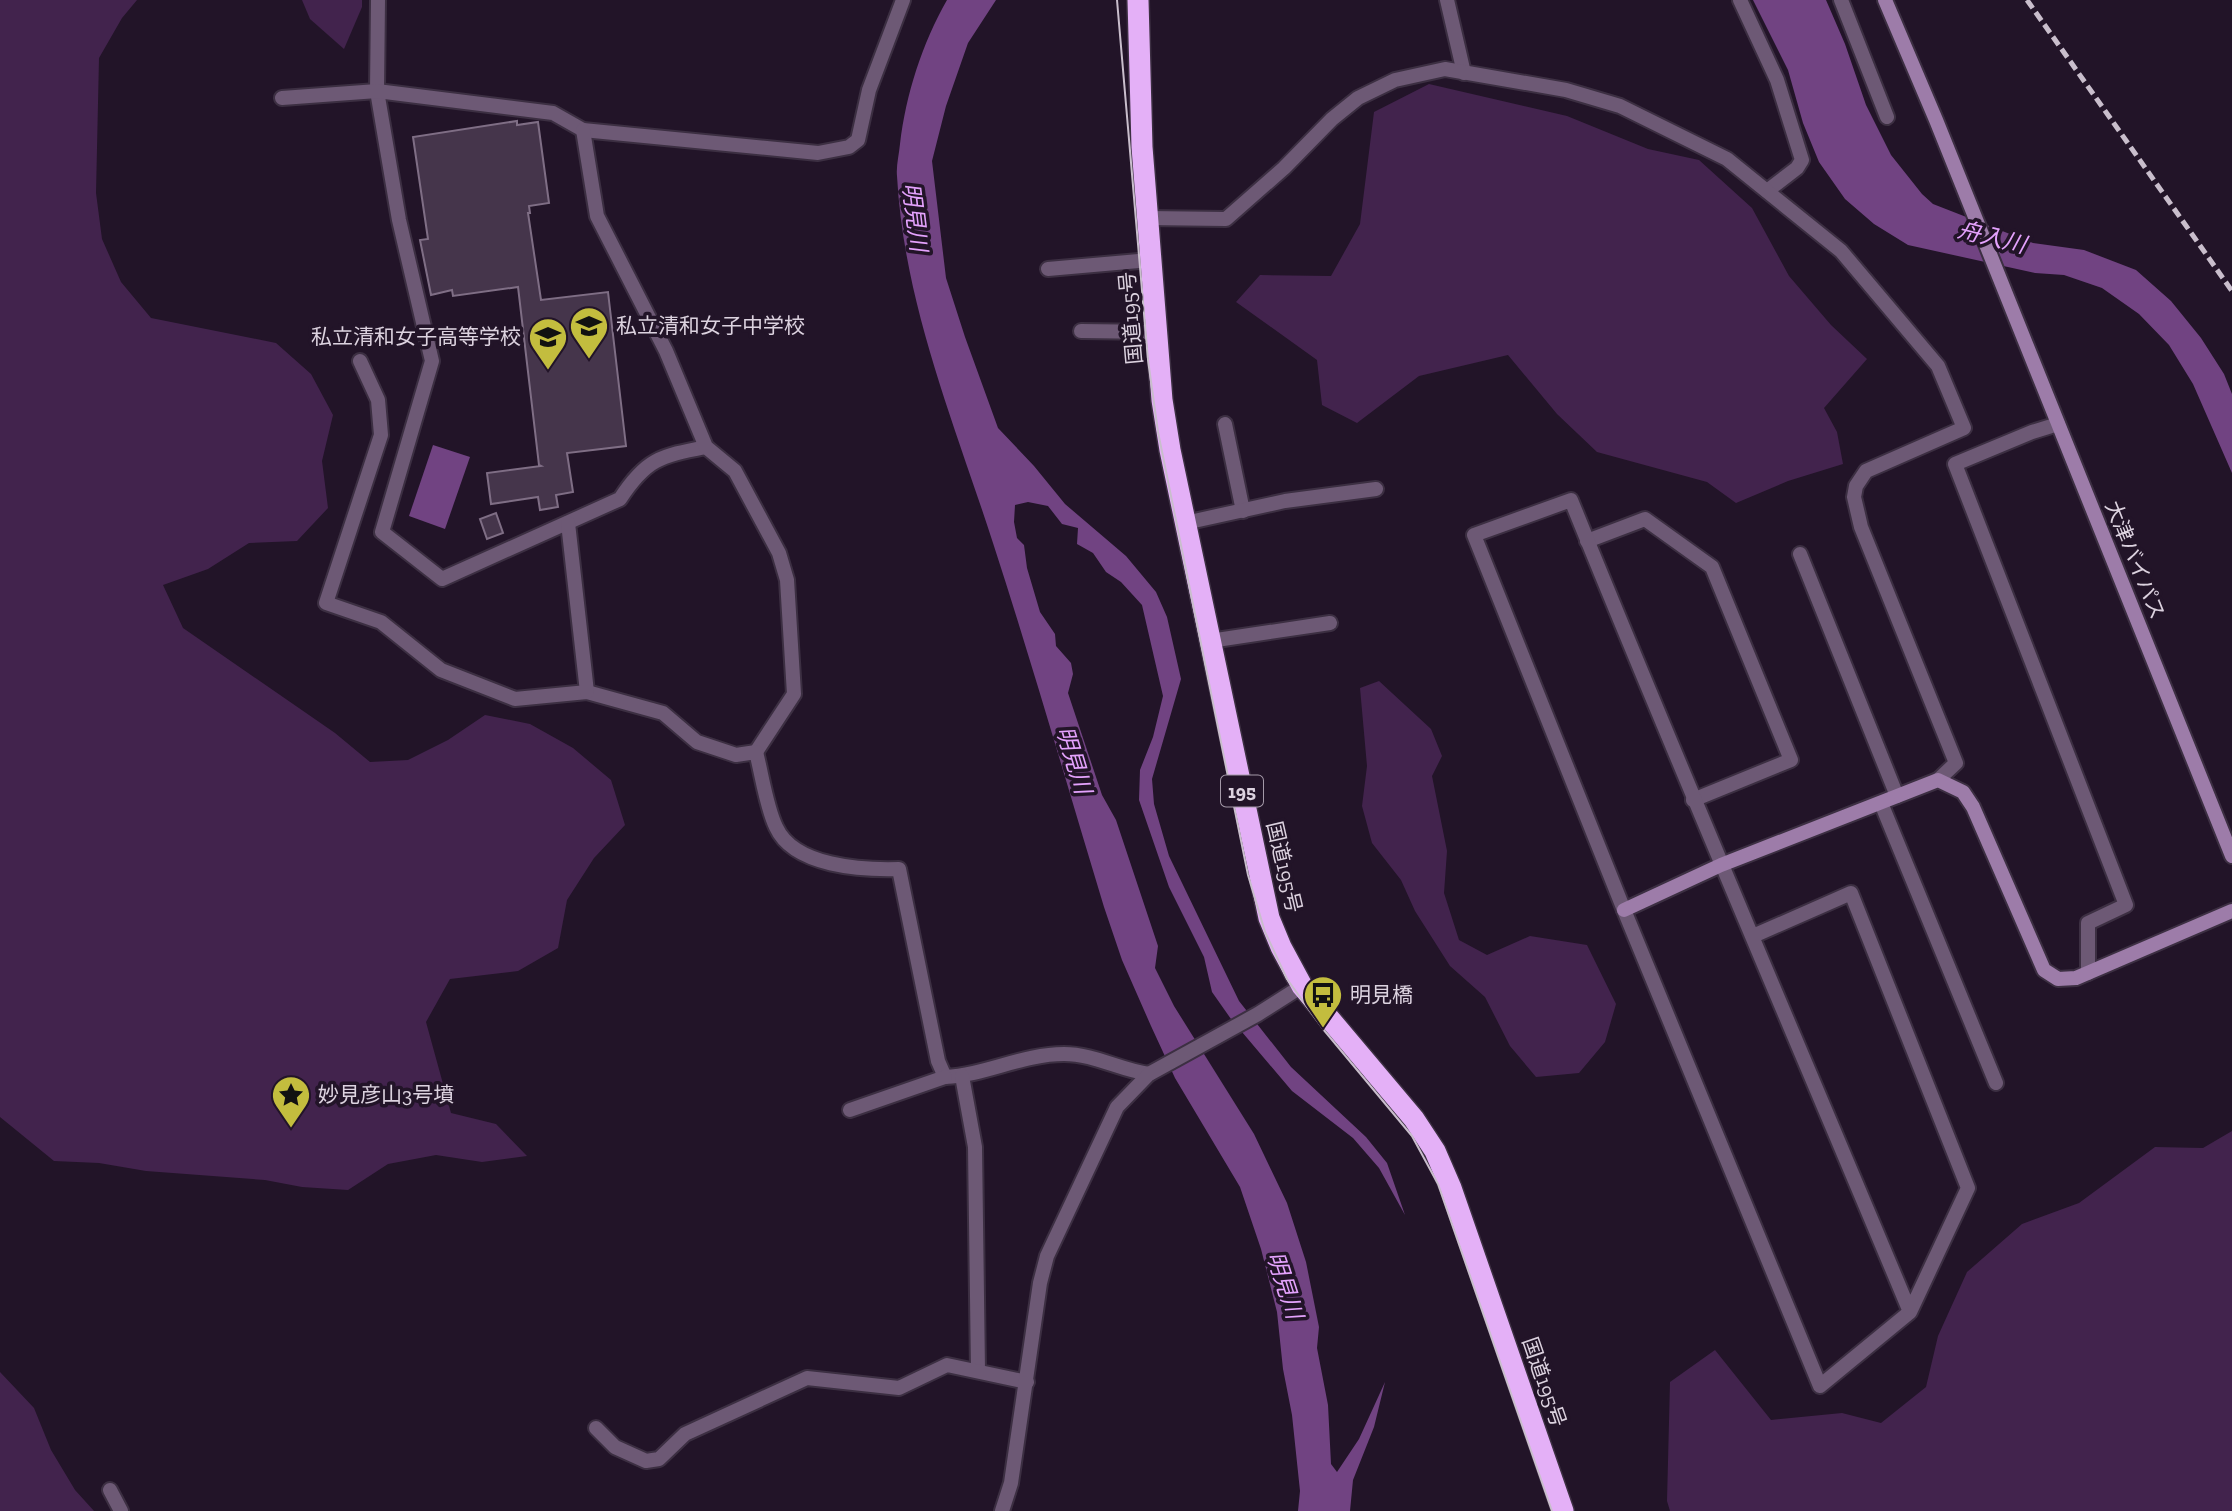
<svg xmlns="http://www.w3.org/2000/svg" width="2232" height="1511" viewBox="0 0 2232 1511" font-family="'Zilla Slab','Noto Sans JP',serif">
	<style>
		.green { fill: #42234d }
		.water { fill: #714382 }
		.building { fill: #45354b; stroke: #7f6e85; stroke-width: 2 }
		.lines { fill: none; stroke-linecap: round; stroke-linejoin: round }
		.street-casing { stroke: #3c2f42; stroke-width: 18 }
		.secondary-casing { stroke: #3c2f42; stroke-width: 18 }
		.highway-casing { stroke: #3c2f42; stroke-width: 24 }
		.street { stroke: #6d5975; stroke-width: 14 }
		.secondary { stroke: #9d7ca9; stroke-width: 14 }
		.highway { stroke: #e4b0f7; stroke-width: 21 }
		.tram { stroke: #c9becc; stroke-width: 2 }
		.rail { stroke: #c9becc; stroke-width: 5; stroke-dasharray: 10 5; stroke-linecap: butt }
		.labels { text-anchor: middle; stroke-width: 7; stroke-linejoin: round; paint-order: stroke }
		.shield { fill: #221428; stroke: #a499a8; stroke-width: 2 }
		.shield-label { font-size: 19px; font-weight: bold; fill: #dcd2df }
		.street-label { font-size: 21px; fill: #dcd2df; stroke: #221428 }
		.poi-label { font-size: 21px; fill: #dcd2df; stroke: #221428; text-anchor: start }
		.water-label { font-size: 23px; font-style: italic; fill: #e4a2fd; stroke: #221428 }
	</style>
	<rect width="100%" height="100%" fill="#221428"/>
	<g class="green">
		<polygon points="0,0 137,0 122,18 99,58 96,193 102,239 121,282 151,318 276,343 311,374 333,415 322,461 328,508 297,541 249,543 208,569 163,585 183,628 335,733 370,762 408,760 448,740 485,715 530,724 573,748 611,780 625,825 594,858 567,900 558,948 518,971 450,979 426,1022 451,1113 496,1124 527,1156 482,1162 436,1155 388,1164 348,1190 302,1187 265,1180 146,1171 99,1163 54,1161 0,1117"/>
		<polygon points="302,0 362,0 362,7 344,49 310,19"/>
		<polygon points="1429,84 1567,116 1648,149 1699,160 1752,208 1789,276 1831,325 1867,359 1824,408 1837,432 1843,464 1788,481 1736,503 1707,482 1597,452 1557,414 1508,355 1419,376 1357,423 1322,405 1317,360 1236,302 1260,275 1331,276 1360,224 1374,112"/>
		<polygon points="1379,681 1431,729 1442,756 1432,776 1447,851 1444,893 1459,940 1487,955 1530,936 1587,945 1616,1004 1605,1042 1579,1073 1536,1077 1510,1046 1485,997 1450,966 1415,911 1401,880 1372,843 1362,806 1367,766 1360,688"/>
		<polygon points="2232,1131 2232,1511 1670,1511 1667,1501 1670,1382 1715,1350 1771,1420 1842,1413 1881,1423 1926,1387 1938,1336 1967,1272 2022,1224 2079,1203 2155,1147 2203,1148"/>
		<polygon points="0,1372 34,1408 51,1450 75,1490 94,1511 0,1511"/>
	</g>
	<g class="water">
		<path d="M947 0H996L968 43 946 106 932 161 946 278 965 337 998 428 1034 466 1065 504 1126 556 1156 592 1167 617 1181 679 1152 779 1154 804 1169 856 1239 1001 1291 1067 1366 1137 1387 1163 1405 1215 1379 1168 1353 1138 1292 1091 1231 1019 1212 992 1204 957 1169 887 1139 800 1140 770 1153 737 1163 696 1142 605 1121 582 1106 572 1093 553 1077 544 1078 528 1062 524 1048 506 1028 502 1015 505 1014 522 1017 538 1024 545 1027 568 1040 612 1055 634 1056 646 1071 663 1073 674 1068 693 1102 795 1116 820 1158 946 1155 968 1174 1006 1254 1134 1287 1203 1306 1262 1319 1327 1317 1348 1328 1405 1331 1464 1337 1472 1359 1439 1385 1382 1374 1427 1353 1480 1350 1511H1298L1300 1491 1292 1415 1283 1369 1277 1312 1261 1249 1240 1187 1175 1078 1151 1026 1122 960 1104 907C1067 785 1032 663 993 543 954 422 904 304 897 176 896 166 899 155 900 144 906 94 922 44 947 0Z"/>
		<polygon points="1753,0 1826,0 1845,44 1866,105 1891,155 1922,194 1933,204 2033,243 2084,250 2136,270 2171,301 2201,338 2224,374 2232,394 2232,473 2193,384 2169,345 2139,314 2102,288 2064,275 2035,273 1908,245 1874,224 1845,199 1819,162 1803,123 1788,70"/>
		<polygon points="433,445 470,457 445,529 409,516"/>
	</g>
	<g class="building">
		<polygon points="517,121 517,125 538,122 549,203 529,206 530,213 528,213 541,300 608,292 626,446 567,453 573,492 556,495 558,507 540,510 538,497 491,504 487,473 541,466 539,465 518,287 453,296 452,290 431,295 420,240 428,239 413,137"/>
		<polygon points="496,513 503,533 487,539 480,519"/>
	</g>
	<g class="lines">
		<g class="street-casing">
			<g id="street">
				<path d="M378 0 377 91 399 220 432 361 382 532 442 579 620 499C646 459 660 456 706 447"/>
				<polyline points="1447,0 1464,73"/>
				<polyline points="1740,0 1777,80 1802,160 1797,168 1767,191"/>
				<polyline points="1841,0 1887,117"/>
				<polyline points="282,98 377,91 553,113 583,130 818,153 849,147 858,140 869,90 903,0"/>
				<polyline points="583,130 597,216 666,351 706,447 735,471 779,553 787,580 794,694 756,752"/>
				<polyline points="1147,218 1226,219 1284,168 1332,119 1358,98 1395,80 1445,69 1566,90 1620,106 1727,159 1841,251 1938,366 1964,428 1866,471 1856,486 1854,497 1861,527 1956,763 1938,780"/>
				<polyline points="1048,269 1150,260"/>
				<polyline points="1081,331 1156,332"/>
				<path d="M360 361 378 400 381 435 326 603 381 622 441 670 515 699 587 692 663 713 697 742 736 755 756 752C762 775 766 806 776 827 794 867 863 870 899 869L938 1061 945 1077C986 1075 1023 1054 1064 1054 1094 1054 1120 1070 1149 1074"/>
				<polyline points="1225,424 1243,511"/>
				<polyline points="2058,424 2032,432 1955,464 2126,905 2088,923 2088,973"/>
				<polyline points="568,523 587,692"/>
				<polyline points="1185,523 1285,501 1376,489"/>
				<polyline points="1587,541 1645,519 1712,567 1791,760 1693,800"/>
				<polyline points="1800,554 1897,796"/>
				<polyline points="1210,641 1330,623"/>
				<polyline points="1881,803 1996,1083"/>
				<path d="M1753 936 1851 893 1968 1188 1910 1312 1820 1386 1624 910 1474 535 1571 500C1681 772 1797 1041 1910 1312"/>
				<polyline points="962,1076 975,1147 978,1371"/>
				<polyline points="850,1110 945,1077"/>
				<polyline points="596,1428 615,1447 646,1461 659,1459 685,1434 807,1378 899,1388 947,1365 1027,1382"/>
				<polyline points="110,1490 121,1511"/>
				<polyline points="1002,1511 1011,1483 1040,1283 1047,1256 1117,1107 1149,1074 1258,1014 1302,986"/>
			</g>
		</g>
		<g class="secondary-casing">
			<g id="secondary">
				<polyline points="1885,0 1936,120 2232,856"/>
				<polyline points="1624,910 1721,865 1938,780 1963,792 1973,807 2044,970 2058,979 2076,978 2232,911"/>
			</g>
		</g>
		<g class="highway-casing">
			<polyline id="highway" points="1138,0 1142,147 1162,400 1170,450 1269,918 1281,947 1302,986 1414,1119 1435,1151 1451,1188 1563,1511"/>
		</g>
		<use href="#street" class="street"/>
		<use href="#secondary" class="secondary"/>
		<use href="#highway" class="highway"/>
		<polyline class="tram" points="1117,0 1148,360 1158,432 1248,875 1265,932 1287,979 1323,1029 1412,1136 1438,1184 1552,1511"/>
		<polyline class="rail" points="2027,0 2232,291"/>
	</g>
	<defs>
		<g id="school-pin" transform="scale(2.0125)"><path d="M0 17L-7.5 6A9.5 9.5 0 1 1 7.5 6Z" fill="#c3bd3e" stroke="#221428"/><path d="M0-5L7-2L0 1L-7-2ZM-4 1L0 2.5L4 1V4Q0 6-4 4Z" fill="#111"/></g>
		<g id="bus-pin" transform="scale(2.0125)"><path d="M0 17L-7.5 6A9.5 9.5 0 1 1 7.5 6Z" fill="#c3bd3e" stroke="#221428"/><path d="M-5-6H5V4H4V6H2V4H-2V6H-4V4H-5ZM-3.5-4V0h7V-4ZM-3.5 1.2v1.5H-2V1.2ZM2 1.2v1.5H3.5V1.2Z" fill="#111"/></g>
		<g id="sight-pin" transform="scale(2.0125)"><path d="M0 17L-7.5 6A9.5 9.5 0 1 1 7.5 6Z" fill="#c3bd3e" stroke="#221428"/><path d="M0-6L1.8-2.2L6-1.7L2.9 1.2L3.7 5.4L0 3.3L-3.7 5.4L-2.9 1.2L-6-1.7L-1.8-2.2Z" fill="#111"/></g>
	</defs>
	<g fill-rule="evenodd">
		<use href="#school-pin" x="589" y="326"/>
		<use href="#school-pin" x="548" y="337"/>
		<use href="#bus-pin" x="1323" y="995"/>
		<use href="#sight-pin" x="291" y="1095"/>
	</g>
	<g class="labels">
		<rect class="shield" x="1221" y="775.5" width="42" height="31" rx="5"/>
		<g class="shield-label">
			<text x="1242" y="798">195</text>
		</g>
		<g class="street-label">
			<text transform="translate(1131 318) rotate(-95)" y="7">国道195号</text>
			<text transform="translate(2135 560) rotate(68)" y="7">大津バイパス</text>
			<text transform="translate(1284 867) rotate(77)" y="7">国道195号</text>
			<text transform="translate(1544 1382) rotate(71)" y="7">国道195号</text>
		</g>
		<g class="poi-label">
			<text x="616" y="333">私立清和女子中学校</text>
			<text x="521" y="344" text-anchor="end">私立清和女子高等学校</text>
			<text x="1350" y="1002">明見橋</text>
			<text x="318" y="1102">妙見彦山3号墳</text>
		</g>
		<g class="water-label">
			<text transform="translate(915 217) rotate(83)" y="8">明見川</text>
			<text transform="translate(1992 237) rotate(14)" y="8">舟入川</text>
			<text transform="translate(1074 760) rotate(73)" y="8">明見川</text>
			<text transform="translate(1285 1285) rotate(72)" y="8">明見川</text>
		</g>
	</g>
</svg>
